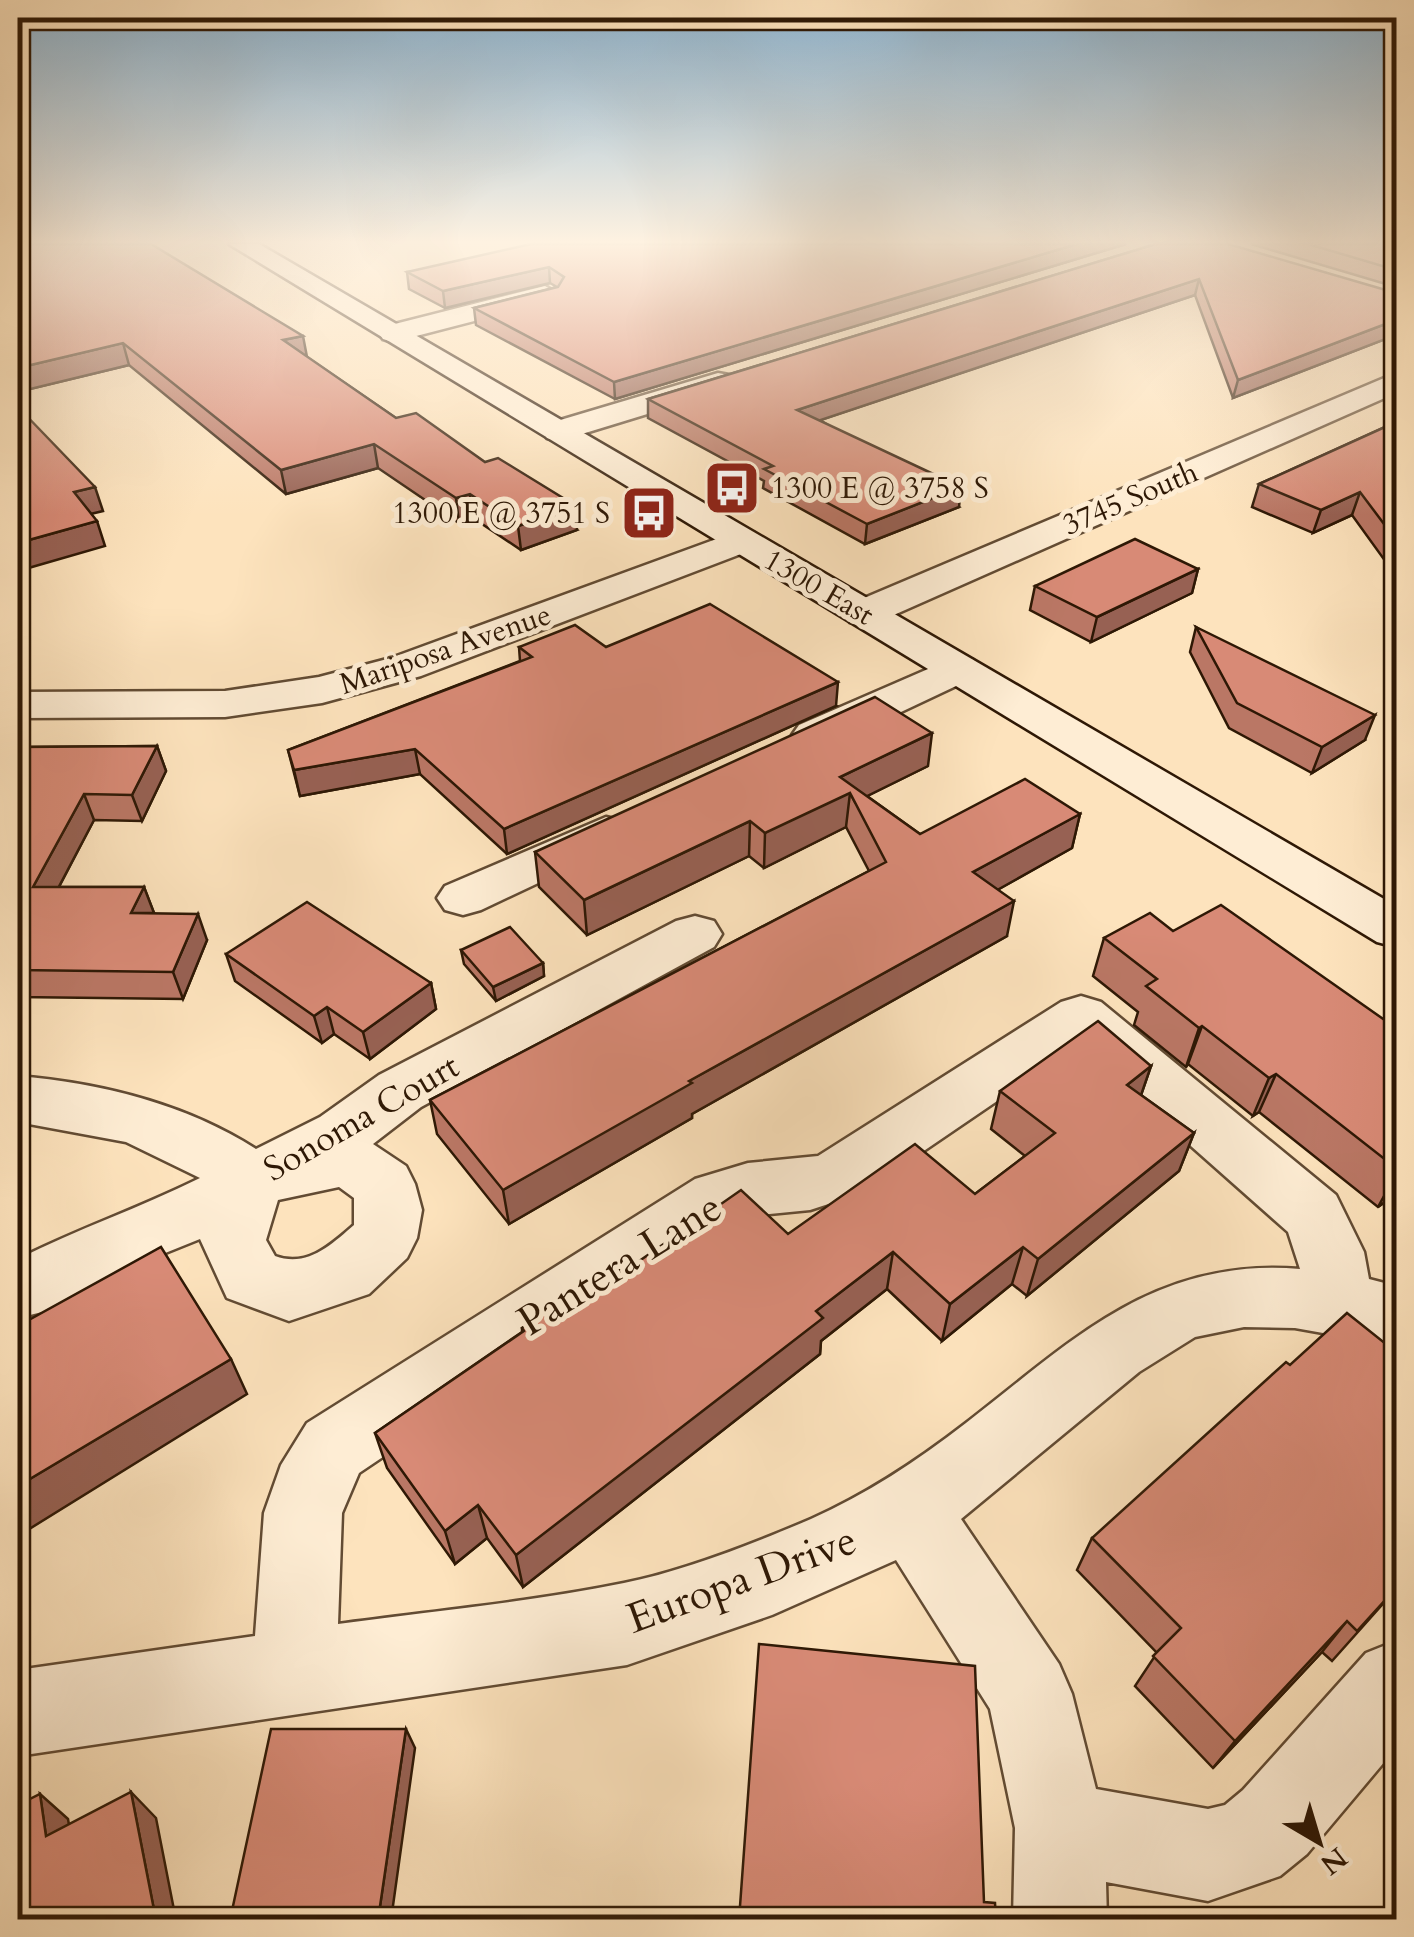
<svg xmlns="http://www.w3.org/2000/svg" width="1414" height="1937" viewBox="0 0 1414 1937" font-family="Cardo,serif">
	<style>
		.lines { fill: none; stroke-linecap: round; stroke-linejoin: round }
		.minor-casing { stroke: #624b33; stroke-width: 5 }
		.secondary-casing { stroke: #2e1805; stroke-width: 5 }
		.minor { fill: #feedd4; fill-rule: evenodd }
		.secondary { fill: #feedd4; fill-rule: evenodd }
		.wall { fill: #ba7765; stroke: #2e1805; stroke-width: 2.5 }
		.shaded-wall { fill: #976153; stroke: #2e1805; stroke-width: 2.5 }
		.building { fill: #d88a76; stroke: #2e1805; stroke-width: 2.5 }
		.labels { text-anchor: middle; stroke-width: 10; stroke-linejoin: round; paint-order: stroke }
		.far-poi-label { font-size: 30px; fill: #2e1805; stroke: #feedd4; text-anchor: start }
		.far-street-label { font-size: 30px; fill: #2e1805; stroke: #feedd4 }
		.street-label { font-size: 35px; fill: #2e1805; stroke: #feedd4 }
		.near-street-label { font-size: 42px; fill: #2e1805; stroke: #feedd4 }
	</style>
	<rect width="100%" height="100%" fill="#fde3bd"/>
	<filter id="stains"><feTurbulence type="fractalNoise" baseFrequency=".002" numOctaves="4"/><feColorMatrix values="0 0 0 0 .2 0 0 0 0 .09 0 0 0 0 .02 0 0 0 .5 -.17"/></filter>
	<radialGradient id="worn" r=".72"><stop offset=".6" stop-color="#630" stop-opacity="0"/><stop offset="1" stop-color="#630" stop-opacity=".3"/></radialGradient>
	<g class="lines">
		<g class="minor-casing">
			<g id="minor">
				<polygon points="545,286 558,294 555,300 393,342 383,339 379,333 383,327"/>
				<polygon points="718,373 729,375 733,382 729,389 559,441 547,438 543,431 547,424"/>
				<polygon points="1396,373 1396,393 878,622 864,625 850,622 844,613 850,604"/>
				<polygon points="741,530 754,533 760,541 754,549 421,676 322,703 225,717 18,718 18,692 225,691 319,677 391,658"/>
				<polygon points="958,656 973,660 979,669 973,678 831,745 815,749 799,745 792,735 799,725"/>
				<polygon points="606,817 623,821 631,832 623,843 481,910 463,915 445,910 437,898 445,886"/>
				<path d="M695 916 714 921 722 934 714 947 421 1107 373 1144 406 1166 415 1184 422 1210 417 1238 407 1258 369 1294 289 1321 227 1298 200 1239 118 1272 46 1311 18 1318V1259C77 1229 140 1208 200 1178L126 1142 18 1122V1076C100 1083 186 1104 256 1149L320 1117 379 1075 676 921ZM339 1187 354 1198V1225C331 1245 307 1268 275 1256L266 1240 278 1200Z"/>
				<path d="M1081 996 1101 1002 1336 1195 1364 1252 1369 1279 1396 1286V1346L1295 1328 1244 1327 1195 1337 1139 1372 961 1519 1059 1664 1072 1694 1096 1789 1208 1809 1225 1805 1243 1790 1366 1653 1396 1641V1748L1307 1854 1280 1876 1208 1901 1106 1882 1107 1920H1013L1015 1828 990 1709 896 1560 772 1615 627 1665 18 1756V1670L255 1636 264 1513 281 1465 307 1423 695 1179 748 1163 818 1156 1061 1002ZM1078 1046 1288 1232 1300 1269C1154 1257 1072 1341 966 1423 917 1461 867 1494 811 1519 755 1543 684 1571 624 1583 531 1602 433 1611 338 1624L342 1513 359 1473 740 1217 810 1210 862 1193Z"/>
			</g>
		</g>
		<g class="secondary-casing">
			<polygon id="secondary" points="229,244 259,244 1396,906 1396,947 1377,942"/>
		</g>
		<use href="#minor" class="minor"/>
		<use href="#secondary" class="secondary"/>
	</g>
	<g class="wall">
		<polygon points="18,244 307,357 396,418 577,530 521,550 473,518 459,523 378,468 286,494 129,365 18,392"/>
		<polygon points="1126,244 615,399 476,325 474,308 557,287 550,283 445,308 409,289 407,272"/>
		<polygon points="1156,244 1396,293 1396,335 1233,398 1195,295 820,420 959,507 865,544 763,488 764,481 648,418 648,399"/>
		<polygon points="1251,244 1396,244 1396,287"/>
		<polygon points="1396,422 1396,576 1352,515 1313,533 1252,507 1259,484"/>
		<polygon points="1198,569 1192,593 1091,642 1030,610 1035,586"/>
		<polygon points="1196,627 1365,740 1312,773 1229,728 1190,652"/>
		<polygon points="519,647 606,647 836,706 507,854 420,774 300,796 288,750 520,661"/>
		<polygon points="157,746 166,771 142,821 94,820 59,887 144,887 154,913 207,940 183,999 18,997 18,747"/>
		<polygon points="928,766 867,796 920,834 1080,814 1072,848 997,890 1007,936 692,1114 692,1118 509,1224 437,1134 430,1100 869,871 846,827 764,868 749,856 587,935 539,887 535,852"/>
		<polygon points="1173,931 1396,1028 1396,1194 1378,1207 1259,1112 1253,1116 1188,1064 1186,1067 1134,1025 1138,1012 1093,976 1104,938"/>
		<polygon points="461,950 543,963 544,976 496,1001 464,964"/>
		<polygon points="226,954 431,983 436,1009 370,1059 334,1034 322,1043 235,981"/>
		<polygon points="1151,1066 1141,1095 1194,1133 1179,1171 1027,1296 1012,1284 942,1341 887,1289 821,1341 820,1354 523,1587 487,1538 455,1564 387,1468 375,1433 522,1332 522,1328 622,1273 788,1234 975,1194 1025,1156 991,1129 1000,1091"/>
		<polygon points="1092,1538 1396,1589 1332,1661 1322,1652 1213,1768 1135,1686 1157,1653 1077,1570"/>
	</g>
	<g class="shaded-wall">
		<polygon points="1077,244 1126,244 615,399 614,382"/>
		<polygon points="549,267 550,283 445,308 443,291"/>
		<polygon points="1199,279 1195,295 797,428 797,410"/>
		<polygon points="1396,320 1396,335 1233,398 1238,380"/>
		<polygon points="303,336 307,357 283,340"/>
		<polygon points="123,343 129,365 18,392 18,368"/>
		<polygon points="374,444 378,468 286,494 281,470"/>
		<polygon points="95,487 103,511 82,516 74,492"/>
		<polygon points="961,487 959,507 865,544 867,524"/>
		<polygon points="1360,492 1352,515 1313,533 1321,510"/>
		<polygon points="470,494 473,518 459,523 456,498"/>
		<polygon points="576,506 577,530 521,550 518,526"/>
		<polygon points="97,521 105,546 18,571 18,543"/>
		<polygon points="1198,569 1192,593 1091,642 1097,617"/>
		<polygon points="838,682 836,706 507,854 504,829"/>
		<polygon points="1375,715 1365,740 1312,773 1322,747"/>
		<polygon points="932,733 928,766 855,802 850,793 846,827 764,868 765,833 840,777"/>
		<polygon points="157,746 166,771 142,821 132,795"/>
		<polygon points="415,749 420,774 300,796 294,770"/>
		<polygon points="84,794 94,820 45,913 33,887"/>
		<polygon points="1080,814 1072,848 967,907 973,872"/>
		<polygon points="750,821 749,856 587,935 584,900"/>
		<polygon points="144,887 154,913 131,913"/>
		<polygon points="1014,901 1007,936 692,1114 692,1118 509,1224 503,1190 689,1081"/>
		<polygon points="198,914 207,940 183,999 173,972"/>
		<polygon points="543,963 544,976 496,1001 493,987"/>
		<polygon points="431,983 436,1009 370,1059 363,1032"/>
		<polygon points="327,1007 334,1034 322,1043 314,1016"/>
		<polygon points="1202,1026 1188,1064 1186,1067 1199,1028"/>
		<polygon points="1151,1066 1138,1104 1127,1085"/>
		<polygon points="1276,1074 1259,1112 1253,1116 1269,1078"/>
		<polygon points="1194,1133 1179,1171 1027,1296 1038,1259"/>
		<polygon points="1396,1174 1396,1194 1378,1207"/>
		<polygon points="1023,1247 1012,1284 942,1341 950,1304"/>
		<polygon points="893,1252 887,1289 821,1341 820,1354 523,1587 516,1555 816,1311"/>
		<polygon points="231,1359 247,1394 18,1536 18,1486"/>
		<polygon points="478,1505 487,1538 455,1564 445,1531"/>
		<polygon points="1347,1621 1322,1652 1213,1768 1235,1741"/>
		<polygon points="406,1729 415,1748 391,1920 378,1920"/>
		<polygon points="131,1792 156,1818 176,1920 156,1920"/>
		<polygon points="40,1794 68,1819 75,1860 46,1836"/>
	</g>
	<g class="building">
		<polygon points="18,244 151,244 303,336 283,340 396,418 416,413 485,462 498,458 576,506 518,526 470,494 456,498 374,444 281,470 123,343 18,368"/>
		<polygon points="531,244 1077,244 614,382 474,308 558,287 564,277 549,267 443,291 407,272"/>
		<polygon points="1156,244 1228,244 1396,293 1396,320 1238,380 1199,279 797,410 961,487 867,524 764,469 773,466 648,399"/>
		<polygon points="1308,244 1396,244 1396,270"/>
		<polygon points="18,407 95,487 74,492 97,521 18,543"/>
		<polygon points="1396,422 1396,540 1360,492 1321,510 1259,484"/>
		<polygon points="1135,539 1198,569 1097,617 1035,586"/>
		<polygon points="710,604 838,682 504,829 415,749 294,770 288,750 532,657 519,647 575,625 606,647"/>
		<polygon points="1196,627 1375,715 1322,747 1237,703"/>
		<polygon points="875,697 932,733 840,777 920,834 1025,779 1080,814 973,872 1014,901 689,1081 692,1083 503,1190 430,1100 886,862 850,793 765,833 750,821 584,900 535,852"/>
		<polygon points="157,746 132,795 84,794 33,887 144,887 131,913 198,914 173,972 18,970 18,747"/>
		<polygon points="307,902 431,983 363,1032 327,1007 314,1016 226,954"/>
		<polygon points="1221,905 1396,1028 1396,1168 1276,1074 1269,1078 1202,1026 1199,1028 1146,986 1157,979 1104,938 1150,913 1173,931"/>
		<polygon points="510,927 543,963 493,987 461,950"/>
		<polygon points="1098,1021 1151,1066 1127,1085 1194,1133 1038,1259 1023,1247 950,1304 893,1252 816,1311 823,1318 516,1555 478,1505 445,1531 375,1433 524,1331 522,1328 616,1266 622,1273 741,1190 788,1234 915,1144 975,1194 1055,1133 1000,1091"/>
		<polygon points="161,1247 231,1359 18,1486 18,1326"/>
		<polygon points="1347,1313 1396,1352 1396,1588 1357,1631 1347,1621 1235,1741 1153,1656 1181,1628 1092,1538 1286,1362 1290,1365"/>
		<polygon points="759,1644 975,1666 984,1902 995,1903 996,1920 739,1920"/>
		<polygon points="271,1729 406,1729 378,1920 230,1920"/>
		<polygon points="131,1792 156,1920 18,1920 18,1805 40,1794 46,1836"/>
	</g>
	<linearGradient id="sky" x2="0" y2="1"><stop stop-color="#8db7d6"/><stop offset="0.47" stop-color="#fef2e1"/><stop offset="1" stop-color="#fef2e1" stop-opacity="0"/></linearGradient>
	<rect width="1414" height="515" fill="url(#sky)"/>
	<defs>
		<g id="bus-square" transform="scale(2.875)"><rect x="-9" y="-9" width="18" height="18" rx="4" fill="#8f2418" stroke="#feedd4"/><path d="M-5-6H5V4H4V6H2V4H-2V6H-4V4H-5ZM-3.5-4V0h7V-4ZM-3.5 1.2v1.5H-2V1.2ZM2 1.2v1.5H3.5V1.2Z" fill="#fff"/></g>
	</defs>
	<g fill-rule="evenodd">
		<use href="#bus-square" x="732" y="488"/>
		<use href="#bus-square" x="649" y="513"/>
	</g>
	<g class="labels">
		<g class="far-poi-label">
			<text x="771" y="498">1300 E @ 3758 S</text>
			<text x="610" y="523" text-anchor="end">1300 E @ 3751 S</text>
		</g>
		<g class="far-street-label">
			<text transform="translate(1130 498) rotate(-23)" y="10">3745 South</text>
			<text transform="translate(819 587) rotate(30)" y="10">1300 East</text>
			<text transform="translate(445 649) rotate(-19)" y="10">Mariposa Avenue</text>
		</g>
		<g class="street-label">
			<text transform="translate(361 1117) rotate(-30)" y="12">Sonoma Court</text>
		</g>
		<g class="near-street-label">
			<text transform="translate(619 1263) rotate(-32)" y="15">Pantera Lane</text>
			<text transform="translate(741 1578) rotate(-20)" y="15">Europa Drive</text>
		</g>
	</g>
	<rect width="1414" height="1937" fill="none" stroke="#fde3bd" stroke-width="60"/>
	<rect x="20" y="20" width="1374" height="1897" fill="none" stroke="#2e1805" stroke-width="5"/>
	<rect x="30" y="30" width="1354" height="1877" fill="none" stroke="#2e1805" stroke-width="2.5"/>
	<g transform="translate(1319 1842) rotate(142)" stroke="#feedd4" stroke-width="8" paint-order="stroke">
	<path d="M0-8L18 38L0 25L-18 38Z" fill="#2e1805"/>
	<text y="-15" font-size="28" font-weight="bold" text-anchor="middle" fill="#2e1805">N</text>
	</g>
	<rect width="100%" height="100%" filter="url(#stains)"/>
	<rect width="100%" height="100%" fill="url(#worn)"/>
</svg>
